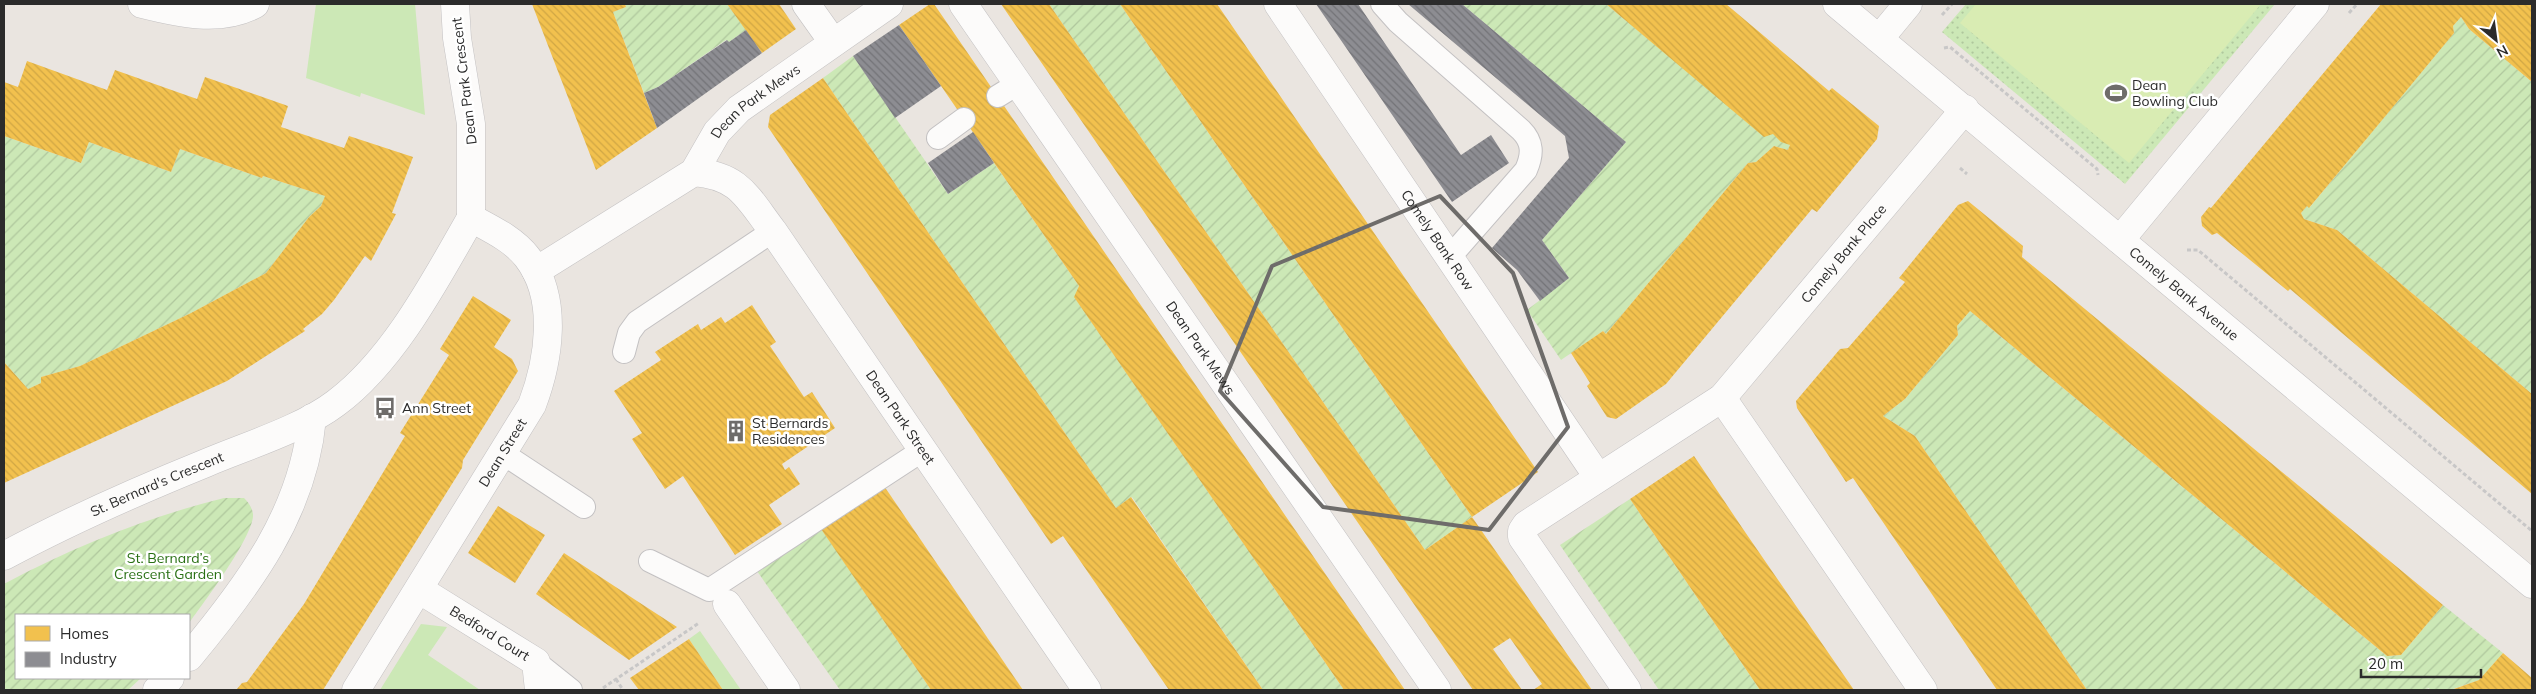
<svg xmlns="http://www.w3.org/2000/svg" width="2536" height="694" viewBox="0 0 2536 694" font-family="Mulish,sans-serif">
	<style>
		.grass { fill: #cce8b6 }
		.park { fill: url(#park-dots) }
		.garden { fill: url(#garden-furrows) }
		.pitch { fill: #d9ecb3 }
		.homes { fill: url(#homes-back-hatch) }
		.industry { fill: url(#industry-back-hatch) }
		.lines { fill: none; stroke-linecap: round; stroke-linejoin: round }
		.lane-casing { stroke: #c3c1c2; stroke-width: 24 }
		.street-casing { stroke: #c3c1c2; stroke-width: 29 }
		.secondary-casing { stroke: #c3c1c2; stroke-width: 29 }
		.path { stroke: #c8c7c7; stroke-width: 3; stroke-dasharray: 4 2.5; stroke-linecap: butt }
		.lane { stroke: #fcfbfa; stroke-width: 22 }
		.street { stroke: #fcfbfa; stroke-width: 28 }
		.secondary { stroke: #fcfbfa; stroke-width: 28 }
		.marked { fill: none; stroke: #6e6c6a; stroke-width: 4; stroke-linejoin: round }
		.labels { text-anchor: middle; stroke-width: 5; stroke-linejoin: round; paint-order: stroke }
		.street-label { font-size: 14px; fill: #2b2b2b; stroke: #fff }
		.poi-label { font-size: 14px; fill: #2b2b2b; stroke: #fff; text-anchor: start }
		.park-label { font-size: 14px; fill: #297014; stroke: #fff }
	</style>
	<defs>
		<pattern id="park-dots" width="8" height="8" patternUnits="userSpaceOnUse" patternTransform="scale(1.25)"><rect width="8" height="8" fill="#cce8b6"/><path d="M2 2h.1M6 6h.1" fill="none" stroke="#afc79d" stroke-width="1.8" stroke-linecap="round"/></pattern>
		<pattern id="garden-furrows" width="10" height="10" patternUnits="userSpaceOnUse" patternTransform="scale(1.25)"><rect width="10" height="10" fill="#cce8b6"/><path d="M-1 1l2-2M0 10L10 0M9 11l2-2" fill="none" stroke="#afc79d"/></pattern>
		<pattern id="homes-back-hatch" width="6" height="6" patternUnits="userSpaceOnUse" patternTransform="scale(1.25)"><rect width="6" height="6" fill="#f2c14e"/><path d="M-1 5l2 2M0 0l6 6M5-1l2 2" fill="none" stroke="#d0a644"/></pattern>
		<pattern id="industry-back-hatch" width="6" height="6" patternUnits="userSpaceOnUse" patternTransform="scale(1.25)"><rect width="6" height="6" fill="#8d8d92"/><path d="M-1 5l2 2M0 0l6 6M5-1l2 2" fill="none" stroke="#737377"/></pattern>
	</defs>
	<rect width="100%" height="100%" fill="#eae5e0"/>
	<g class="grass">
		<polygon points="316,4 415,4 425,115 361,93 360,97 306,78"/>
		<polygon points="421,624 447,627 428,655 480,690 380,690"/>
		<polygon points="700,631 741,690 723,690 689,639"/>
	</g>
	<polygon class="park" points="1966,4 2275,4 2125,184 1942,32"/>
	<g class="garden">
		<polygon points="625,4 727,4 746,30 729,42 726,40 658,87 644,93 613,12 626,7"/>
		<polygon points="1049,4 1120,4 1472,517 1425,550"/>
		<polygon points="1462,4 1606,4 1677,63 1790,145 1788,150 1774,146 1756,162 1748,163 1606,334 1603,331 1561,360 1527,310 1569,278 1542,240 1626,142"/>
		<polygon points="2461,17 2469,29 2532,82 2532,394 2337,230 2304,219 2301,213 2307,206 2310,207 2454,33 2453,26"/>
		<polygon points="853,56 948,194 994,163 1079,286 1075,298 1344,690 1263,690 1132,497 1116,508 823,78"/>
		<polygon points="4,136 81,163 89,142 171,172 180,149 262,178 263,176 325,196 321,206 309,217 266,273 191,313 80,366 41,377 41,383 28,389 4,362"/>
		<polygon points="1970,311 2387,656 2401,655 2443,605 2503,653 2479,680 2450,690 2430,690 2429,688 2422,690 2087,690 1915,436 1883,416 1905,399 1958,335 1957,326"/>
		<path d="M224 498H244C248 502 252 507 253 514 255 534 203 604 189 623V615H16V678H141L128 690H4V584C73 547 147 517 224 498Z"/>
		<polygon points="1630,499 1760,690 1659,690 1560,545"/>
		<polygon points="821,528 931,690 840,690 757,571"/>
	</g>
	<polygon class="pitch" points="1976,4 2261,4 2129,163 1960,23"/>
	<g class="homes">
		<polygon points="532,4 625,4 626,7 613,12 657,128 596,170"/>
		<polygon points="727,4 779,4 796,29 762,53"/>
		<polygon points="930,4 934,4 943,17 1405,690 1344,690 1074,297 1079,286 899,25"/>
		<polygon points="1001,4 1049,4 1425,550 1472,517 1120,4 1217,4 1538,472 1472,517 1592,690 1533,690 1542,684 1510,638 1493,649 1522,690 1473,690"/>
		<polygon points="1606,4 1726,4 1829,91 1832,88 1879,126 1877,139 1817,212 1812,209 1666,384 1616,419 1607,417 1587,386 1590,383 1571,353 1603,331 1606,334 1748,163 1756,162 1774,146 1788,150 1790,145 1781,142 1773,134 1764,137"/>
		<polygon points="2381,4 2532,4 2532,82 2469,29 2461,17 2453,26 2454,33 2383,119 2309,208 2307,206 2301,213 2304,219 2337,230 2532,394 2532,494 2290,289 2288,291 2217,233 2212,235 2202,226 2201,217 2209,207 2211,208"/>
		<polygon points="27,61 107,90 115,70 197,99 205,77 288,106 281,127 344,148 349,136 413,157 392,213 396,214 371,261 365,256 334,300 322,314 303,329 305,331 227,381 4,483 4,362 28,389 41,383 41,377 80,366 191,313 266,273 309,217 321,206 325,196 263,176 262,178 180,149 171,172 89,142 81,163 4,136 4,82 18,87"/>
		<polygon points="823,78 1116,508 1131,497 1263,690 1169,690 1063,536 1051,544 768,127 770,115"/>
		<polygon points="1968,201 2023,246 2022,257 2443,605 2401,655 2387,656 1970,311 1957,326 1958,335 1905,399 1883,416 1915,436 2087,690 1997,690 1853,478 1846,482 1797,408 1796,401 1840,349 1848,348 1905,282 1899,278 1958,205"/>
		<polygon points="473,296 511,320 494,347 512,359 518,371 463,460 462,468 323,690 236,690 242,683 247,682 304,604 405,436 400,433 449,355 440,349"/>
		<polygon points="752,305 776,342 770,346 804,397 812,392 835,428 782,464 785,470 789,467 800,484 769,505 782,524 735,555 683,476 665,489 632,439 642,433 614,391 661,360 655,352 698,324 701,330 721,317 725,323"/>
		<polygon points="1694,456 1743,529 1854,690 1760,690 1630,499"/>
		<polygon points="882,483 1023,690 931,690 819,526"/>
		<polygon points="498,506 545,535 515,583 468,553"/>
		<polygon points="564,553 637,601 677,627 629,660 536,594"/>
		<polygon points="689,639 723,690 639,690 630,678"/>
		<polygon points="2503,653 2532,678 2532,690 2451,690 2479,680"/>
	</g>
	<g class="industry">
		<polygon points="1316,4 1358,4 1461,155 1491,135 1509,163 1452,202"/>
		<polygon points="1408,4 1462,4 1626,142 1542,240 1569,278 1540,301 1517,270 1492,248 1569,158 1565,136"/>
		<polygon points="899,25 941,86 895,118 853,56"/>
		<polygon points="746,30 762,53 657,128 644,93 658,87 727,40 729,42"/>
		<polygon points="973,132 994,163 948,194 928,163"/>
	</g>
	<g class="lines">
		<g class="lane-casing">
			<g id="lane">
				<path d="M1382 4 1398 22 1521 130C1533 142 1533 154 1526 170L1449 258"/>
				<polyline points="998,96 1019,83"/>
				<polyline points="938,138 964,119"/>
				<polyline points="624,352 629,333 637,322 773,231"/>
				<polyline points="502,453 584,507"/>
				<polyline points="650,561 709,590 923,450"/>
				<polyline points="536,662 571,690"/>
			</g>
		</g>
		<g class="street-casing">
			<g id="street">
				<path d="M142 4C178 13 221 23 255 4"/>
				<polyline points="806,4 833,42"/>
				<path id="s1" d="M963 4 1437 690"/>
				<path id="s2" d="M1278 4 1598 477"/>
				<polyline points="1879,39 1908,4"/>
				<path id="s3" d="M694 172C740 176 747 197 773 231L1087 690"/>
				<polyline points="2120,240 2315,4"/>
				<path id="s4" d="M536 271 694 172 717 132 739 109 889 4"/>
				<polyline points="1722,398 1923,690"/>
				<path id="s5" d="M4 556C69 521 137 491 206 463 246 446 302 429 336 403 394 360 436 279 471 218"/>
				<path id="s6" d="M420 590 536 662 539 690"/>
				<polyline points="727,604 786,690"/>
				<path d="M189 657C248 586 304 512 312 418"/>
				<polyline points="157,690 170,678"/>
				<path id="s7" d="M1627 690 1522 537V531L1526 525 1722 398 1965 109"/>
			</g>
		</g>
		<g class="secondary-casing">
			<g id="secondary">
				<path id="s8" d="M1837 4 2532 584"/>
				<path id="s9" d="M356 690 532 405C549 360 559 298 527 257 513 239 491 229 471 218V124L457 38 455 4"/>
			</g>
		</g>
		<g class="path">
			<polyline points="2349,13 2357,4"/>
			<polyline points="1942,15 1952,4"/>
			<polyline points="1944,48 1950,47 2097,169 2098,175"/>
			<polyline points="1960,168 1967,174"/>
			<polyline points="2187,250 2198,250 2532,531"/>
			<polyline points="616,679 623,690"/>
			<polyline points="603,688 699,623"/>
		</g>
		<use href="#lane" class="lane"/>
		<use href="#street" class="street"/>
		<use href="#secondary" class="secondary"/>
	</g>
	<path class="marked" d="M1440 196 1513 273 1568 427 1489 530 1323 507 1220 391 1272 266Z"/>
	<defs>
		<g id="stadium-bare" transform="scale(1.725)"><path d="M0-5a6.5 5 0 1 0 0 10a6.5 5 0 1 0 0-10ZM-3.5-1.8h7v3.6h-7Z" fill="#6e6c6a" stroke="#fff" stroke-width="2.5" paint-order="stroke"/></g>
		<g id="bus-bare" transform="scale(1.725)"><path d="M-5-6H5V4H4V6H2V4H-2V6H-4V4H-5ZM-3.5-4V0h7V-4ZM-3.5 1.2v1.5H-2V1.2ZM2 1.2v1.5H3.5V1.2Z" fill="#6e6c6a" stroke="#fff" stroke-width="2.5" paint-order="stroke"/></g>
		<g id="building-bare" transform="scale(1.725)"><path d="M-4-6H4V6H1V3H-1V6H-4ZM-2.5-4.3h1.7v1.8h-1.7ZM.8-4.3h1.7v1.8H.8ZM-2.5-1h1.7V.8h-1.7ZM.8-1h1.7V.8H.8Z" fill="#6e6c6a" stroke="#fff" stroke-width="2.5" paint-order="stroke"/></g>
	</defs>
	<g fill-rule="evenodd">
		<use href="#stadium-bare" x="2116" y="93"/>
		<use href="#bus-bare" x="385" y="408"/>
		<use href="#building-bare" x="736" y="431"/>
	</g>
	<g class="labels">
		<g class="street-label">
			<text transform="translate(464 81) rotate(-97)" y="5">Dean Park Crescent</text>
			<text dy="5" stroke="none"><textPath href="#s4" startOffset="282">Dean Park Mews</textPath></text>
			<text dy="5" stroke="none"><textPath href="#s2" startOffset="285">Comely Bank Row</textPath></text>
			<text dy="5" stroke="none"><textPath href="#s7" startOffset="621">Comely Bank Place</textPath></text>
			<text dy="5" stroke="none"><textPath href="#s8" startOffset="452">Comely Bank Avenue</textPath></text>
			<text dy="5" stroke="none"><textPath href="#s1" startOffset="418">Dean Park Mews</textPath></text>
			<text dy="5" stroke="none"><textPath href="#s3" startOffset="329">Dean Park Street</textPath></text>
			<text dy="5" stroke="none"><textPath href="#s9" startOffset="279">Dean Street</textPath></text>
			<text dy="5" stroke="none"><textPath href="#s5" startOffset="169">St. Bernard's Crescent</textPath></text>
			<text dy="5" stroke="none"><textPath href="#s6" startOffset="82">Bedford Court</textPath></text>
		</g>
		<g class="poi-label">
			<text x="2132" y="90">Dean<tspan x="2132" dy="16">Bowling Club</tspan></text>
			<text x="402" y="413">Ann Street</text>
			<text x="752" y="428">St Bernards<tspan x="752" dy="16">Residences</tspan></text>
		</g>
		<g class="park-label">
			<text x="168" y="563">St. Bernard’s<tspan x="168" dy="16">Crescent Garden</tspan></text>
		</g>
	</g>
	<rect width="2536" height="694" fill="none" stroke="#2b2b2b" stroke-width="10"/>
	<rect x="15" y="614" width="175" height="65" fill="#ffffff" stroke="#aaaaaa"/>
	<rect x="25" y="626" width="25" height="15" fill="#f2c14e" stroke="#aaaaaa"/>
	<text x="60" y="639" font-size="15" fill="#2b2b2b">Homes</text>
	<rect x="25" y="652" width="25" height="15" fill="#8d8d92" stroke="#aaaaaa"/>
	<text x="60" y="664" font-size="15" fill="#2b2b2b">Industry</text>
	<g transform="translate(2496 40) rotate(151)" stroke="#ffffff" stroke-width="4" paint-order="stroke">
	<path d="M0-4L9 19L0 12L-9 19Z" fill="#2b2b2b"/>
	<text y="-8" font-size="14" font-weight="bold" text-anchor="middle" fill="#2b2b2b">N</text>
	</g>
	<path d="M2361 669v8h120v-8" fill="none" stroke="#2b2b2b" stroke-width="2.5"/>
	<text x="2368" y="669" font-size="15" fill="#2b2b2b" stroke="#ffffff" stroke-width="4" paint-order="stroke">20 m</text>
</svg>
